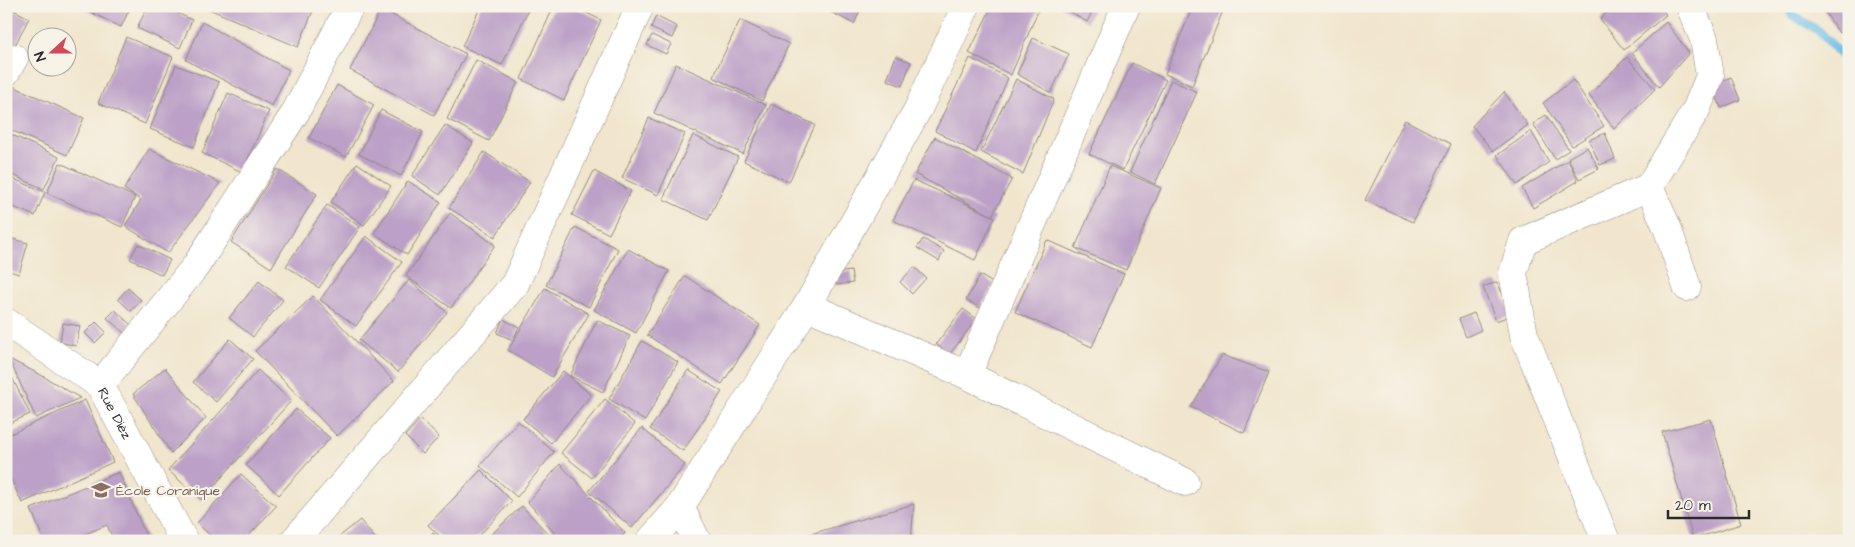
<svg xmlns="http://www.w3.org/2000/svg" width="1855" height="547" viewBox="0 0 1855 547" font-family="'Architects Daughter',sans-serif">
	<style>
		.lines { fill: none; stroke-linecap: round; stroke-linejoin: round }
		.stream { stroke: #6bbde7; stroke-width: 9 }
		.building { fill: #bca0c7 }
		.minor-casing { stroke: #8e887c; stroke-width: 29 }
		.minor { stroke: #fff; stroke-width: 28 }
		.labels { text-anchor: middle; stroke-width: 4.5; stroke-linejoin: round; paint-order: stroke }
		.street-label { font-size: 14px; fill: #2b2b2b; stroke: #f7f3e8 }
		.education-label { font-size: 14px; fill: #785e54; stroke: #f7f3e8; text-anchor: start }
	</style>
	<rect width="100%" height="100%" fill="#f7f3e8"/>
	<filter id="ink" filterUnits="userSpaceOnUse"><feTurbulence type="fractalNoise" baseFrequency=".02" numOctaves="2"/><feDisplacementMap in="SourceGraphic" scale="10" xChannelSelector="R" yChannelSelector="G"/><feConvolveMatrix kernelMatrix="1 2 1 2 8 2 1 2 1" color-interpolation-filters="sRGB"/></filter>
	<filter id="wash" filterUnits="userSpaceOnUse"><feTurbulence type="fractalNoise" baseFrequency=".0096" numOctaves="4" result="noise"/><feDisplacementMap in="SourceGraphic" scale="20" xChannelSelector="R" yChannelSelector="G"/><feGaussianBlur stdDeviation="1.12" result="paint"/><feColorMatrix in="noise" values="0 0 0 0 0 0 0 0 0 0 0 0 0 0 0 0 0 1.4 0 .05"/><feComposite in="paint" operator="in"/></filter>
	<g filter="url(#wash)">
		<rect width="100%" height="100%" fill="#f1e6cd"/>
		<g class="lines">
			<polyline class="stream" points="1787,6 1792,15 1819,31 1849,63"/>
		</g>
		<g id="blocks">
			<g class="building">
				<polygon points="6,6 29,18 12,51 6,48"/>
				<polygon points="78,6 131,6 121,27"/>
				<polygon points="148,6 163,6 192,20 180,48 137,28"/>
				<polygon points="202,6 315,6 298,47"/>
				<polygon points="481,6 530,6 502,65 462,46"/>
				<polygon points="554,6 572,6 601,20 564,100 521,79"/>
				<polygon points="819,6 862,6 854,24"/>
				<polygon points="992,6 1040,6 1011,75 969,53"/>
				<polygon points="1060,6 1095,6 1087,22"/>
				<polygon points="1193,6 1225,6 1192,86 1165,74"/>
				<polygon points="1616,6 1660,6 1666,15 1624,50 1600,19"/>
				<polygon points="1821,6 1849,6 1849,26 1839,33"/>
				<polygon points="381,9 466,54 434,115 350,70"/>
				<polygon points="656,16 677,27 672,38 651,28"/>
				<polygon points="740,20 789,44 762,101 713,77"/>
				<polygon points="202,22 289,70 272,106 186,60"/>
				<polygon points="1666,22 1689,53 1659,87 1632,53"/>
				<polygon points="652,35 671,44 666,54 647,45"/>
				<polygon points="126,37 173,57 145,124 98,103"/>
				<polygon points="1033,38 1069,54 1051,93 1017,74"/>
				<polygon points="896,56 911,62 902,86 887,80"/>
				<polygon points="1627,57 1655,89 1614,129 1589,95"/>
				<polygon points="970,58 1008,78 976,153 935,131"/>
				<polygon points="476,60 518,82 489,141 447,119"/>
				<polygon points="1132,63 1166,80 1123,170 1089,154"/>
				<polygon points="676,64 766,105 743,154 654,113"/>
				<polygon points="176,65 219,82 194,147 150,129"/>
				<polygon points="1731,77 1740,100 1721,108 1712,85"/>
				<polygon points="1016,79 1054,99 1023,174 981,152"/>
				<polygon points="1171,80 1197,92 1155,184 1130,172"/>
				<polygon points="1573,80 1604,126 1572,146 1543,103"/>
				<polygon points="6,83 84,118 67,155 6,128"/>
				<polygon points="337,85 374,105 346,157 309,138"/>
				<polygon points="1504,92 1528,125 1493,151 1472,126"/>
				<polygon points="228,93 269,111 242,172 202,153"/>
				<polygon points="771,104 815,125 789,182 744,161"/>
				<polygon points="381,110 423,132 401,176 359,154"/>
				<polygon points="1546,115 1569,150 1555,159 1533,124"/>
				<polygon points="649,118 685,134 658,195 622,178"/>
				<polygon points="1405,120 1451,144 1413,222 1365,200"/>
				<polygon points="445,125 473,143 440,195 412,176"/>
				<polygon points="1531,131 1549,162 1517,185 1497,155"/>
				<polygon points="6,132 59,157 44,189 6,172"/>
				<polygon points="1605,133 1615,159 1600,165 1589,140"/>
				<polygon points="693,135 738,157 708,220 663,199"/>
				<polygon points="935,137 1012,179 992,216 915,174"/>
				<polygon points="1587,147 1599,169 1579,179 1568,158"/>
				<polygon points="149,149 220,183 168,253 125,226 141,200 124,189"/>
				<polygon points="484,152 530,182 495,237 449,208"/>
				<polygon points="1568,160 1578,181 1533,208 1522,188"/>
				<polygon points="60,163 135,197 122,227 47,193"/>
				<polygon points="357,163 391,186 364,225 331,202"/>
				<polygon points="1110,166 1161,188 1126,270 1075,248"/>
				<polygon points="277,169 317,194 271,268 231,242"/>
				<polygon points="594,171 631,191 609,234 572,215"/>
				<polygon points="6,176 45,192 35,216 6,204"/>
				<polygon points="914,180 995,217 975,260 893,220"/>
				<polygon points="408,181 441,202 407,255 374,233"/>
				<polygon points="327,205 360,227 319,288 286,266"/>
				<polygon points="450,213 495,245 451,308 406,276"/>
				<polygon points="575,227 618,249 589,307 546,285"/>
				<polygon points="366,236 402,262 356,326 320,300"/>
				<polygon points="6,237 28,243 19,274 6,270"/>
				<polygon points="923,239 944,251 939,261 917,248"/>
				<polygon points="1047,240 1124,274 1092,347 1015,312"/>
				<polygon points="138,244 170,260 162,275 130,259"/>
				<polygon points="628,249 669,271 636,333 594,310"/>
				<polygon points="914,267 926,278 912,294 900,282"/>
				<polygon points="851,271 853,283 836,285 835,273"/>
				<polygon points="980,275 994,284 980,308 966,300"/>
				<polygon points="685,276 760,325 722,384 647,335"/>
				<polygon points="409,280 447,312 398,372 359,340"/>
				<polygon points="259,281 283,300 253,337 229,318"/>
				<polygon points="1497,282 1512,315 1496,321 1483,287"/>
				<polygon points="128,288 141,300 131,311 118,299"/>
				<polygon points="545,288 589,314 552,377 508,350"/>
				<polygon points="313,296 394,381 337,436 255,351"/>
				<polygon points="963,309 977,319 949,355 936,344"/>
				<polygon points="115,310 131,325 124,333 107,318"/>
				<polygon points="1474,313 1481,330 1466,337 1459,319"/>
				<polygon points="503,319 519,327 513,340 497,333"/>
				<polygon points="597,320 630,336 603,392 570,376"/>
				<polygon points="96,322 106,332 95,343 85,333"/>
				<polygon points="63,323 80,326 76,346 60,342"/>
				<polygon points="230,339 253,359 216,402 193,382"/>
				<polygon points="642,341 678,362 645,421 609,399"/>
				<polygon points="1222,355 1269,372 1244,433 1191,407"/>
				<polygon points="9,359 41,375 80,398 36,418"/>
				<polygon points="6,365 30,414 6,425"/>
				<polygon points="165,368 206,418 171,453 133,394"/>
				<polygon points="258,370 291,401 201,500 168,470"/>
				<polygon points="688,370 722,392 683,451 650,429"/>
				<polygon points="563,371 591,395 551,443 523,419"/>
				<polygon points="605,399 635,424 592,478 561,453"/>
				<polygon points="85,400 113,462 22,503 6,468 6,436"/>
				<polygon points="296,409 330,438 279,495 246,465"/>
				<polygon points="420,419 439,437 423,454 405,436"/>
				<polygon points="1711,419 1741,524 1693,539 1662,432"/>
				<polygon points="518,421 554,452 517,497 480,466"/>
				<polygon points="642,428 685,465 632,528 589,491"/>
				<polygon points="560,464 625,533 617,541 561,541 528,502"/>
				<polygon points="481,470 512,501 474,541 445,541 428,525"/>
				<polygon points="119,472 148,541 114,541 107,525 68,541 44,541 31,509"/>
				<polygon points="241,474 276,506 244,541 216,541 197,523"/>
				<polygon points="914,504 911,541 790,541 790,540"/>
				<polygon points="522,506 553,539 550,541 484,541"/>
				<polygon points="360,520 377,541 334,541"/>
				<polygon points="433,533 440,541 423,541"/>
			</g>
		</g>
	</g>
	<g filter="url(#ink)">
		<use href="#blocks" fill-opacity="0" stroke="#8e887c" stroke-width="1"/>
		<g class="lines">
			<g class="minor-casing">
				<g id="minor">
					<polyline points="6,72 14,58"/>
					<polyline points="1687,287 1667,227 1649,187 1696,110 1710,76 1704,39 1690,6"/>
					<polyline points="807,306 967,375 1185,482"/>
					<path id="s1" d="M6 322 100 385 184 541"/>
					<polyline points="967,375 1126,6"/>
					<polyline points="100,385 195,267 295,113 350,6"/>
					<polyline points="680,507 697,541"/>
					<polyline points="294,541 515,284 640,6"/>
					<polyline points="650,541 680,507 807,306 918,109 966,6"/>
					<polyline points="1606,541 1524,335 1513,273 1523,241 1649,187"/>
				</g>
			</g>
			<use href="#minor" class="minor"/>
		</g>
	</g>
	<defs>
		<g id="school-bare" transform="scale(1.5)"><path d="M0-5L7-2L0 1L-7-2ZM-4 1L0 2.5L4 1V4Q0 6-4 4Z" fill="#8d6e63" stroke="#f7f3e8" stroke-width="2.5" paint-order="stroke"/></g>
	</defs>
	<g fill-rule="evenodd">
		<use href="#school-bare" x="101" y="490"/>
	</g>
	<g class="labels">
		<g class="street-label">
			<text dy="5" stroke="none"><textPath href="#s1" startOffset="145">Rue Dièz</textPath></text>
		</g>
		<g class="education-label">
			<text x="116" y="495">École Coranique</text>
		</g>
	</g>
	<rect width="1855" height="547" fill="none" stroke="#f7f3e8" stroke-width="25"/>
	<g transform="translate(52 52) rotate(249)"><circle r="24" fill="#f7f3e8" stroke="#a5a39c"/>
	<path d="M0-4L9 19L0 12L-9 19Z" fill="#d1495b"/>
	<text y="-8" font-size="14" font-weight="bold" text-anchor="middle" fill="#2b2b2b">N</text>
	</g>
	<path d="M1668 510v8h81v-8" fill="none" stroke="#2b2b2b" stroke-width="2.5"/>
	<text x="1675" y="510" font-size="15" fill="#2b2b2b" stroke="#f7f3e8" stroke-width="4" paint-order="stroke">20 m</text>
</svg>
